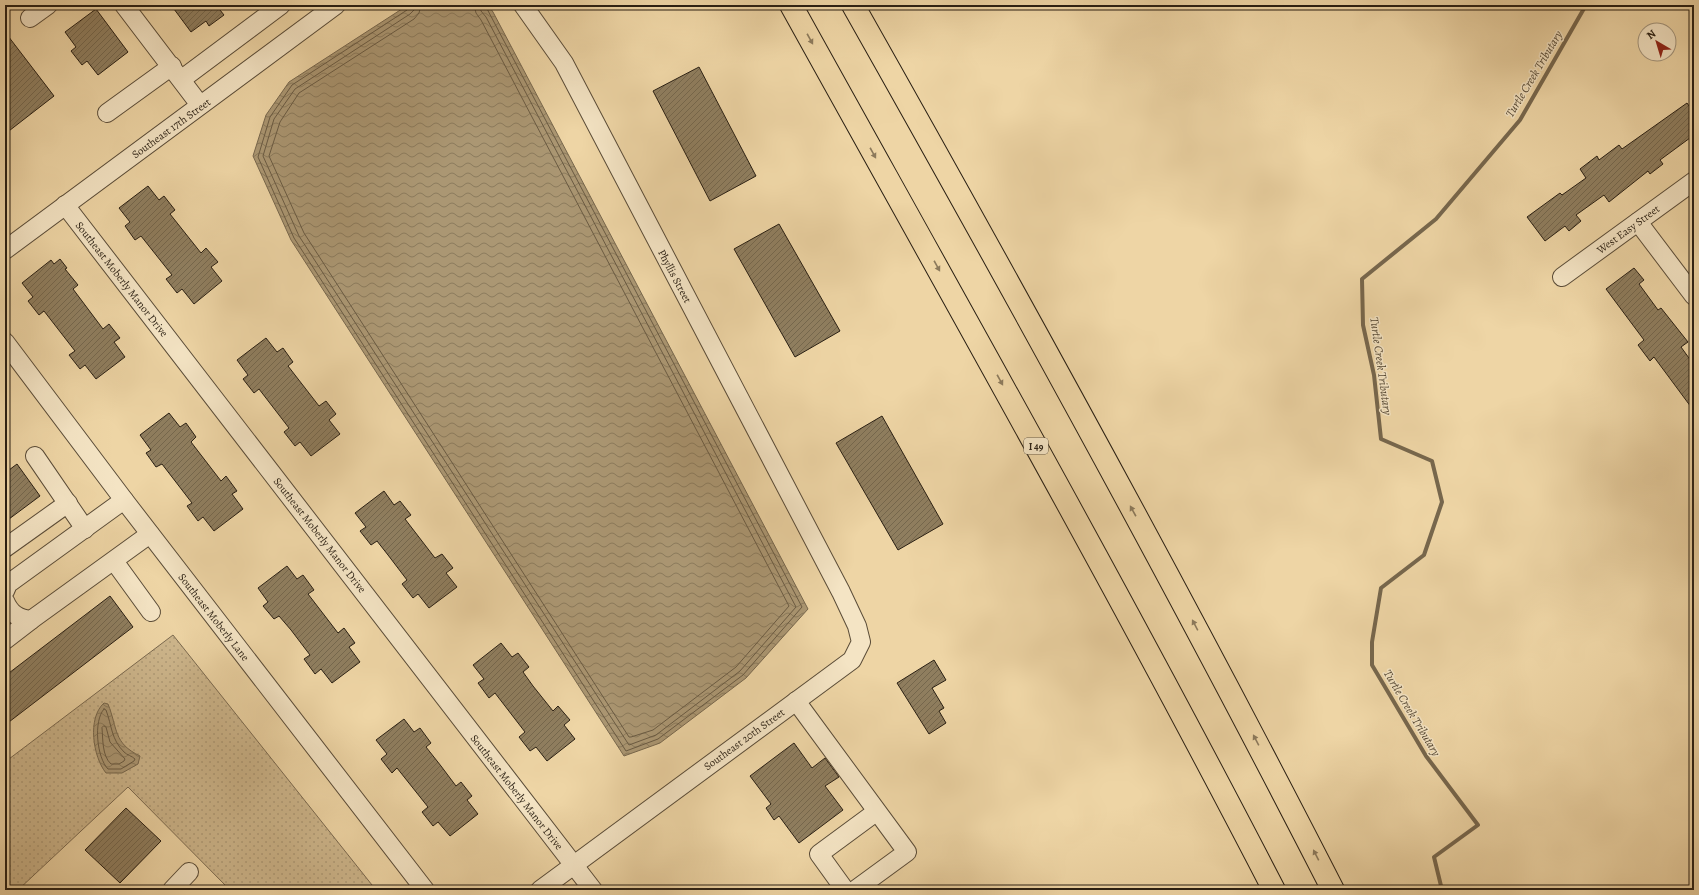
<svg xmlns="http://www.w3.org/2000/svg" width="1699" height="895" viewBox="0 0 1699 895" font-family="Alegreya,serif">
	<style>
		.grass { fill: url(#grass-dots); stroke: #7b6a50 }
		.water { fill: url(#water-waves); stroke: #77674d }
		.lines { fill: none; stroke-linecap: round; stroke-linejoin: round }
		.shore { stroke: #6a5b43; stroke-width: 1 }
		.stream { stroke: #77674d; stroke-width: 4 }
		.building { fill: url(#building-hatch); stroke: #291f13 }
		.minor-casing { stroke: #5a4c38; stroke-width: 20 }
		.highway-casing { stroke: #291f13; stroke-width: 24 }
		.minor { stroke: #f4e4c4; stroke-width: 18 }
		.highway { stroke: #eed5a5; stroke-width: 22 }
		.oneway { fill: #8c7a5c }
		.labels { text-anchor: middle; stroke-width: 3; stroke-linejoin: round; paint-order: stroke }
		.shield { fill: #f4e4c4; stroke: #665a48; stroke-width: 1 }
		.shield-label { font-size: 10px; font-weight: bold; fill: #291f13 }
		.street-label { font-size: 11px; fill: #291f13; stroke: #f4e4c4 }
		.water-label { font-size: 12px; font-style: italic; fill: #564935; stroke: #f4e4c4 }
	</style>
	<defs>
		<pattern id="grass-dots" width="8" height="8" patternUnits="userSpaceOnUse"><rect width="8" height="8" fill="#cdb68c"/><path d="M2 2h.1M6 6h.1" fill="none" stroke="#b09c78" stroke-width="1.8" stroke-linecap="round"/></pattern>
		<pattern id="water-waves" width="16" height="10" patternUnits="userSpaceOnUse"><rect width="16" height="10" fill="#ab9773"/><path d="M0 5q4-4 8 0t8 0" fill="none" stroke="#8b7b5d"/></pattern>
		<pattern id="building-hatch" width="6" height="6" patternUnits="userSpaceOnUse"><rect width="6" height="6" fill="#8f7e5f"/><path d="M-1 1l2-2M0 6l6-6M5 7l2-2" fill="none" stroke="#75674d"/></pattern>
	</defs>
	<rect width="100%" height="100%" fill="#eed5a5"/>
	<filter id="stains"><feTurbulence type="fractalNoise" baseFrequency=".005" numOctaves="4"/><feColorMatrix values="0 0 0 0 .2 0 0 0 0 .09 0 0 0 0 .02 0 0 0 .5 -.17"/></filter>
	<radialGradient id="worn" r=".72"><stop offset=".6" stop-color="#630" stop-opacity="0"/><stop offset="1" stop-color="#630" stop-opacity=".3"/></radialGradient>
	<polygon class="grass" points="173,635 376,890 230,890 128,787 18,890 5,890 5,762"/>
	<g class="water">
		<polygon points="408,5 488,5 493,12 808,609 746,678 660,743 624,756 291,240 253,156 266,115 289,82"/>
		<path d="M104 703 108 704C118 729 113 743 140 756L138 764 122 773H106C93 757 87 718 104 703Z"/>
	</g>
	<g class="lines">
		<g class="shore">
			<polyline points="409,5 407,10 292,85 270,117 258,157 294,238 626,751 658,739 743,675 802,607 485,5"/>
			<polyline points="415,5 414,10 410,14 295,89 274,119 263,156 299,236 629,745 656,735 740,671 796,607 486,17 481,11 480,5"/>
			<polyline points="421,5 419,13 414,19 299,93 280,122 269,156 304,233 629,737 631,737 653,730 736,667 789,606 481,20 476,13 474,5"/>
			<path d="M104 709 106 710C112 726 111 739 124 752 127 755 132 756 135 759L134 761 121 769H108C97 758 93 721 104 709Z"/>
			<path d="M104 726 106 727 110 742 125 759 124 761 119 764H111C102 756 103 739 102 728Z"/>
		</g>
		<polyline class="stream" points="1442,890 1434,857 1478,825 1426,756 1372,665 1372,642 1381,588 1424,555 1442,502 1432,461 1381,439 1374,375 1363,325 1362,279 1436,219 1520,120 1586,5"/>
	</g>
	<g class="building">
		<polygon points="171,5 216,5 224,15 209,26 206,21 191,32"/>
		<polygon points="96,9 128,52 98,75 87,61 82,65 71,51 76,47 65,32"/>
		<polygon points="5,32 54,96 5,134"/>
		<polygon points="699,67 756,176 710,201 653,91"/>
		<polygon points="1687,103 1694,113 1694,135 1660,160 1663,164 1650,174 1648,171 1609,202 1604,195 1576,215 1581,221 1569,231 1565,226 1545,241 1527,217 1560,193 1562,195 1586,178 1580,169 1597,156 1599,160 1619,145 1622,149"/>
		<polygon points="148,186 159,200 164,196 175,210 170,214 201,253 206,248 218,262 211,267 222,281 194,304 182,289 177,293 166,279 172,275 141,236 135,240 125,226 130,222 119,208"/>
		<polygon points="779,224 840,331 795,357 734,249"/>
		<polygon points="60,259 67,268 65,269 78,285 73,289 103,329 109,324 120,338 114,342 125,357 96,379 85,365 80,369 69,355 75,351 44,311 39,315 28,301 33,297 22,283 51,260 54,264"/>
		<polygon points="1634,268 1644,280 1639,284 1658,310 1661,308 1688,342 1681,347 1694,365 1694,411 1654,357 1650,361 1638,345 1644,340 1606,289"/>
		<polygon points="266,338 277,352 283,348 293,362 288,366 319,406 326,401 336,414 329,420 340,434 311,456 300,442 295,446 284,432 289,428 259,389 254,393 243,379 248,375 237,360"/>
		<polygon points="169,413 180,427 186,423 196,437 191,442 221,481 226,476 237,491 232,494 243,509 214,531 203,517 198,521 187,506 192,503 162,464 156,467 146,453 151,450 140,435"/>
		<polygon points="882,416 943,524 898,550 836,443"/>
		<polygon points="17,464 40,496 5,522 5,473"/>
		<polygon points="384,491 394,505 400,501 411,515 405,519 435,558 442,554 453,568 446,573 457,587 429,608 418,594 413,598 402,584 407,580 388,555 377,541 371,545 360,531 366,527 355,513"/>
		<polygon points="287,566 297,579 303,575 314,590 308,594 338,633 344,628 355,643 349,647 360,662 332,683 321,669 315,674 304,659 310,655 291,630 279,616 274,619 263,606 268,602 258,588"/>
		<polygon points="110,596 133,627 5,725 5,676"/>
		<polygon points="501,643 512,657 518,653 529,667 523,672 533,686 553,711 558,706 570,720 564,725 575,739 547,761 536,747 530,751 519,737 525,732 495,693 489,698 478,683 484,679 473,665"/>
		<polygon points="934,660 946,680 932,688 944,708 939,711 946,723 929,734 897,683"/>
		<polygon points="404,719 414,732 420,728 431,743 426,747 441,766 456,786 461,782 472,796 467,800 478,814 450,836 438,822 433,826 422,812 428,807 397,768 392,773 381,759 387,754 376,740"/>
		<polygon points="794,743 812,768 825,758 839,777 825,786 843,810 799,843 779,816 774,820 766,808 771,804 750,776"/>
		<polygon points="126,808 161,841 120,883 85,850"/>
	</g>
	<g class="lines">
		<g class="minor-casing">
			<g id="minor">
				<polyline points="124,5 200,105"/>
				<polyline points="523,5 564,63 841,592 857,626 861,642 852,660 540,890"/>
				<polyline points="30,18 48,5"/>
				<polyline points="182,79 281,5"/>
				<polyline points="107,113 172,66"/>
				<polyline points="65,205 593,890"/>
				<polyline points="1638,222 1694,296"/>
				<polyline points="5,250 336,5"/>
				<polyline points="1562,277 1694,181"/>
				<polyline points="5,342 124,500 425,890"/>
				<polyline points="35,456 85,529"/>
				<polyline points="5,548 68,503"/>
				<polyline points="114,561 151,612"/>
				<polyline points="5,591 8,584 124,500"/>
				<path d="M5 601C10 613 18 619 31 620L150 534"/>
				<polyline points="5,640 31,620"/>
				<polyline points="796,701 907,852 855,890"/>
				<polyline points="172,890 189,872"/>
				<polyline points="845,890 819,854 876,812"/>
			</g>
		</g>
		<g class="highway-casing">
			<g id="highway">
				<path d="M791 5C954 299 1120 592 1274 890"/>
				<path d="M853 5C1018 297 1180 591 1333 890"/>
			</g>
		</g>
		<use href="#minor" class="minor"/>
		<use href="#highway" class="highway"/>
	</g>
	<defs><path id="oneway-solid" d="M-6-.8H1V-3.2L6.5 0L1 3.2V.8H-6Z"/></defs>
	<g class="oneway">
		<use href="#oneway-solid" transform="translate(810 39) rotate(61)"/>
		<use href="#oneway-solid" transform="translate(873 153) rotate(61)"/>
		<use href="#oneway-solid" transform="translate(937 266) rotate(61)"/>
		<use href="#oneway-solid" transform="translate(1000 380) rotate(61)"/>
		<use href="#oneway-solid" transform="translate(1133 511) rotate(-119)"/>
		<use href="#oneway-solid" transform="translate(1195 625) rotate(-118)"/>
		<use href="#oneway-solid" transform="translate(1256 740) rotate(-118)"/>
		<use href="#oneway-solid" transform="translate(1316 855) rotate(-117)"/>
	</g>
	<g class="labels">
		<rect class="shield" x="1024" y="438" width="24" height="16" rx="3"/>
		<g class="shield-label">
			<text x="1036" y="450">I 49</text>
		</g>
		<g class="street-label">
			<text transform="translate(171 128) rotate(-36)" y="4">Southeast 17th Street</text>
			<text transform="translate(1628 229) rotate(-36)" y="4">West Easy Street</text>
			<text transform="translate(675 276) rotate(62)" y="4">Phyllis Street</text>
			<text transform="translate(122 279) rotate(52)" y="4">Southeast Moberly Manor Drive</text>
			<text transform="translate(320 535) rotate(52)" y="4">Southeast Moberly Manor Drive</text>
			<text transform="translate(214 617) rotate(52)" y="4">Southeast Moberly Lane</text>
			<text transform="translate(744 739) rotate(-36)" y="4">Southeast 20th Street</text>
			<text transform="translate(517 792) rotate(52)" y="4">Southeast Moberly Manor Drive</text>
		</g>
		<g class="water-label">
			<text transform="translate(1534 74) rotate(-59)" y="4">Turtle Creek Tributary</text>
			<text transform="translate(1381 366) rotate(82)" y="4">Turtle Creek Tributary</text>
			<text transform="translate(1412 713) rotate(59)" y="4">Turtle Creek Tributary</text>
		</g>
	</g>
	<rect width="1699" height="895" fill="none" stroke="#eed5a5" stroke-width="20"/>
	<rect x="6" y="6" width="1687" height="883" fill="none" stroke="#291f13" stroke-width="2"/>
	<rect x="10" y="10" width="1679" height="875" fill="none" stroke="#291f13"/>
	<g transform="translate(1657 42) rotate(322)"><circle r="19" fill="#f4e4c4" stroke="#a3957d"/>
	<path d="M0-3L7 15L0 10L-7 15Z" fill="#8f2418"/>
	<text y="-6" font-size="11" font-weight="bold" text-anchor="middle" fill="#291f13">N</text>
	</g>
	<rect width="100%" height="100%" filter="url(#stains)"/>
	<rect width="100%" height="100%" fill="url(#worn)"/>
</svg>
